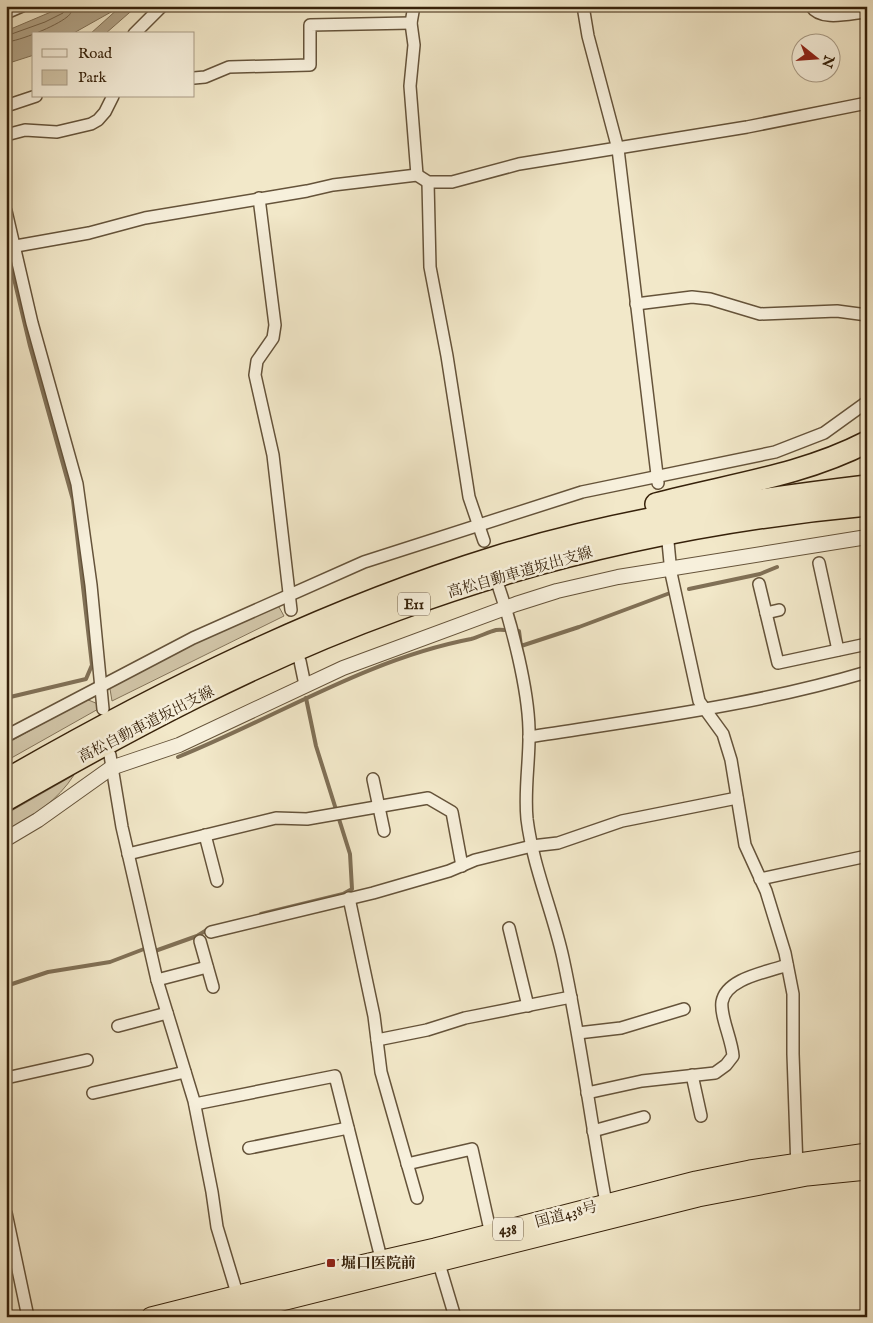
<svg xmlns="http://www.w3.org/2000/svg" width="873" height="1323" viewBox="0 0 873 1323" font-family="'IM FELL English','Noto Serif JP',serif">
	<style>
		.green { fill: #d2c6a9; stroke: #84745a }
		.water { fill: #b2a488; stroke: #807056 }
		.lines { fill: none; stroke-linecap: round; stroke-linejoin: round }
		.shore { stroke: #746249; stroke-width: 1 }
		.stream { stroke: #807056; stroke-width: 4 }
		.minor-casing { stroke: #65533a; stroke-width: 14 }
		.tertiary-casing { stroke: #65533a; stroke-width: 16 }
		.trunk-casing { stroke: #36210a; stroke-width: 21 }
		.motorway-casing { stroke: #36210a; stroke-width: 24 }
		.minor { stroke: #f7f0dc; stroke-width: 11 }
		.tertiary { stroke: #f7f0dc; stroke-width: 14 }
		.trunk { stroke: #f2e8c9; stroke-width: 19 }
		.motorway { stroke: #f2e8c9; stroke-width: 21 }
		.poi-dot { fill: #8f2418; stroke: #f7f0dc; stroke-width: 2 }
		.labels { text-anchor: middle; stroke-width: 5; stroke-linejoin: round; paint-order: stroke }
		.shield { fill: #f7f0dc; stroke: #705f49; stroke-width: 1 }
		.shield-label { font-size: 14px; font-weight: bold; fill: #36210a }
		.street-label { font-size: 15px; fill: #36210a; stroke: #f7f0dc }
		.poi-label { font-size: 15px; font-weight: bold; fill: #36210a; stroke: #f7f0dc; text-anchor: start }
	</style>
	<rect width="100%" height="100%" fill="#f2e8c9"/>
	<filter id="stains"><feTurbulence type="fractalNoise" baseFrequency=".004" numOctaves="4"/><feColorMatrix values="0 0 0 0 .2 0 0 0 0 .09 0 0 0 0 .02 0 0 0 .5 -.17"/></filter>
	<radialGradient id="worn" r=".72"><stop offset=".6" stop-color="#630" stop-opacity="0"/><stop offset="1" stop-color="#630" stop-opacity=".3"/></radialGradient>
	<g class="green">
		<polygon points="274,604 279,607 284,616 112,701 110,689 120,679"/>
		<polygon points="86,699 98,704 100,708 6,761 6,744"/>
		<path d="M74 775C58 800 33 817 6 831V814Z"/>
	</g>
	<polygon class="water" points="65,6 137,6 105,34 90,34 120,7 72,34 34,34 34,55 6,64 6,31"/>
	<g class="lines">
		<g class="shore">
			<polyline points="6,36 45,22 63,13 66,6"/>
			<path d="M6 42C20 41 56 26 67 17 71 14 72 11 72 6"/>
		</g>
		<g class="stream">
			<polyline points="6,245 30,346 73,500 92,665 86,679 6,698"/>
			<polyline points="689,589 760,574 777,567"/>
			<path d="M178 757C275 718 367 659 471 639 479 637 488 632 496 630 503 629 512 631 519 631L521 646 579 627 670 593"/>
			<polyline points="261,914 343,894 352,889 350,854 316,746 306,698"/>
			<polyline points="155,951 197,936 210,928"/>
			<polyline points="6,986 48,972 110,962 144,949"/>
		</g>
		<g class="minor-casing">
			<g id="minor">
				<polyline points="414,6 411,23 414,45 410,86 417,175"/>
				<polyline points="583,6 588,36 618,149 658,483"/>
				<path d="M811 6C821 22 851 13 867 12"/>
				<polyline points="6,13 22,6"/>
				<polyline points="134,34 162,6"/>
				<polyline points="194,78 205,77 229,67 310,65 310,25 411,23"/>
				<polyline points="6,106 36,96"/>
				<polyline points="6,135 25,130 57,132 91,124 98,120 105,112 113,96"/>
				<polyline points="428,182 430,267 447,356 469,497 484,541"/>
				<polyline points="259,198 275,325 273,338 257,361 255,375 273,455 291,610"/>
				<polyline points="6,211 32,323 77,484 91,585 103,709"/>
				<polyline points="16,246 89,233 145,218 307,191 333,185 417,175 428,182 452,182 519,164 747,127 867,103"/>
				<polyline points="636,304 692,297 710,299 760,314 837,311 867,315"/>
				<polyline points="668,542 671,573 699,701 723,734 731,760 745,845 766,891 785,953 793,994 793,1054 797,1169"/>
				<polyline points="819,563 838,650"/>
				<polyline points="759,584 778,663 867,644"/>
				<path d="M499 588C512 626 528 688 529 729 530 759 524 789 527 819 533 867 553 912 563 958 581 1041 591 1125 607 1208"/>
				<polyline points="766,613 779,610"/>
				<polyline points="300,661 305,685"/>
				<polyline points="6,736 193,638 364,562 582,492 775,452 824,433 867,402"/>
				<path d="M529 737C642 719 757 705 867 672"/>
				<polyline points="110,755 122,827 139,901 157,980 194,1101 212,1192 217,1227 239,1300"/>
				<polyline points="373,779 384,831"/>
				<polyline points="205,835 217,881"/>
				<polyline points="128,854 276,818 307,819 428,798 452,812 462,866"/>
				<polyline points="760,879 867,856"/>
				<polyline points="349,898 374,1016 381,1072 417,1198"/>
				<polyline points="509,928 528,1006"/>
				<polyline points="211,932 373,893 449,871 475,860 532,846 558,843 622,821 737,798"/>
				<polyline points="200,941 213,987"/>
				<polyline points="157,980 207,967"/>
				<polyline points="118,1026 167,1013"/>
				<polyline points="578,1033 621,1028 684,1009"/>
				<polyline points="377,1040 427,1030 465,1018 571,997"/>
				<polyline points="692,1075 701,1116"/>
				<polyline points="6,1078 87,1060"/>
				<polyline points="93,1093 185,1072"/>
				<path d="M587 1093 642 1081 715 1073 726 1065 733 1056C732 1040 720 1016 722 1002 726 978 768 972 787 965"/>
				<polyline points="195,1104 335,1076 383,1266"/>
				<polyline points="593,1131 644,1117"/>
				<polyline points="249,1148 348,1128"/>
				<polyline points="407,1164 472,1149 492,1239"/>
				<polyline points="6,1213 28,1317"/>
				<polyline points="437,1257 455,1317"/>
			</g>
		</g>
		<g class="tertiary-casing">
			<polyline id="tertiary" points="6,839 38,820 111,768 179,745 343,668 516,604 557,591 618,577 867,537"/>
		</g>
		<g class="trunk-casing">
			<g id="trunk">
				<polyline points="151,1317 334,1271 435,1248 696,1181 750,1170 867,1153"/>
				<polyline points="218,1317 698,1197 807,1176 867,1170"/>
			</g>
		</g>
		<g class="motorway-casing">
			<g id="motorway">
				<path d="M656 504C727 485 801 476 867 442"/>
				<path d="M6 780C163 690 324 610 496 557 617 520 742 501 867 486"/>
				<path d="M6 800C131 728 260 659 396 610 547 554 706 520 867 505"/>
			</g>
		</g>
		<use href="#minor" class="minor"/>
		<use href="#tertiary" class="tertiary"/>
		<use href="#trunk" class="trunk"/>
		<use href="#motorway" class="motorway"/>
	</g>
	<rect class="poi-dot" x="326" y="1258" width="10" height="10" rx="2.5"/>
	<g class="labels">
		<g class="shield">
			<rect x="398" y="592.5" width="32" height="23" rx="4"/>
			<rect x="493" y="1217.5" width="30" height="23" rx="4"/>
		</g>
		<g class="shield-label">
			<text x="414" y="609">E11</text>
			<text x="508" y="1234">438</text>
		</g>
		<g class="street-label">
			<text transform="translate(520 572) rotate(-16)" y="5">高松自動車道坂出支線</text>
			<text transform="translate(146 724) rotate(-27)" y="5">高松自動車道坂出支線</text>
			<text transform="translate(566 1214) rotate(-15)" y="5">国道438号</text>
		</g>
		<g class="poi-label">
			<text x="341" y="1268">堀口医院前</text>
		</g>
	</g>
	<rect width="873" height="1323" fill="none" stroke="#f2e8c9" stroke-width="25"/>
	<rect x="8" y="8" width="858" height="1308" fill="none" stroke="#36210a" stroke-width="2.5"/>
	<rect x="12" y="12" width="848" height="1298" fill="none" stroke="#36210a"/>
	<rect x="32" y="32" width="162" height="65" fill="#f7f0dc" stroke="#aa9d88"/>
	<rect x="42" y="49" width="25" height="8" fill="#f7f0dc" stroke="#aa9d88"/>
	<text x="78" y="58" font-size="15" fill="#36210a">Road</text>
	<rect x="42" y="70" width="25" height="15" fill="#d2c6a9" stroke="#aa9d88"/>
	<text x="78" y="82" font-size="15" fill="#36210a">Park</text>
	<g transform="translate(816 58) rotate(107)"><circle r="24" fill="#f7f0dc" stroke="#aa9d88"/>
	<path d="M0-4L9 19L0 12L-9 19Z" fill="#8f2418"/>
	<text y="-8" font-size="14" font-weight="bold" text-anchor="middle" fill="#36210a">N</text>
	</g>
	<rect width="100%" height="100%" filter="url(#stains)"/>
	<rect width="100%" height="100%" fill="url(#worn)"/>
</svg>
